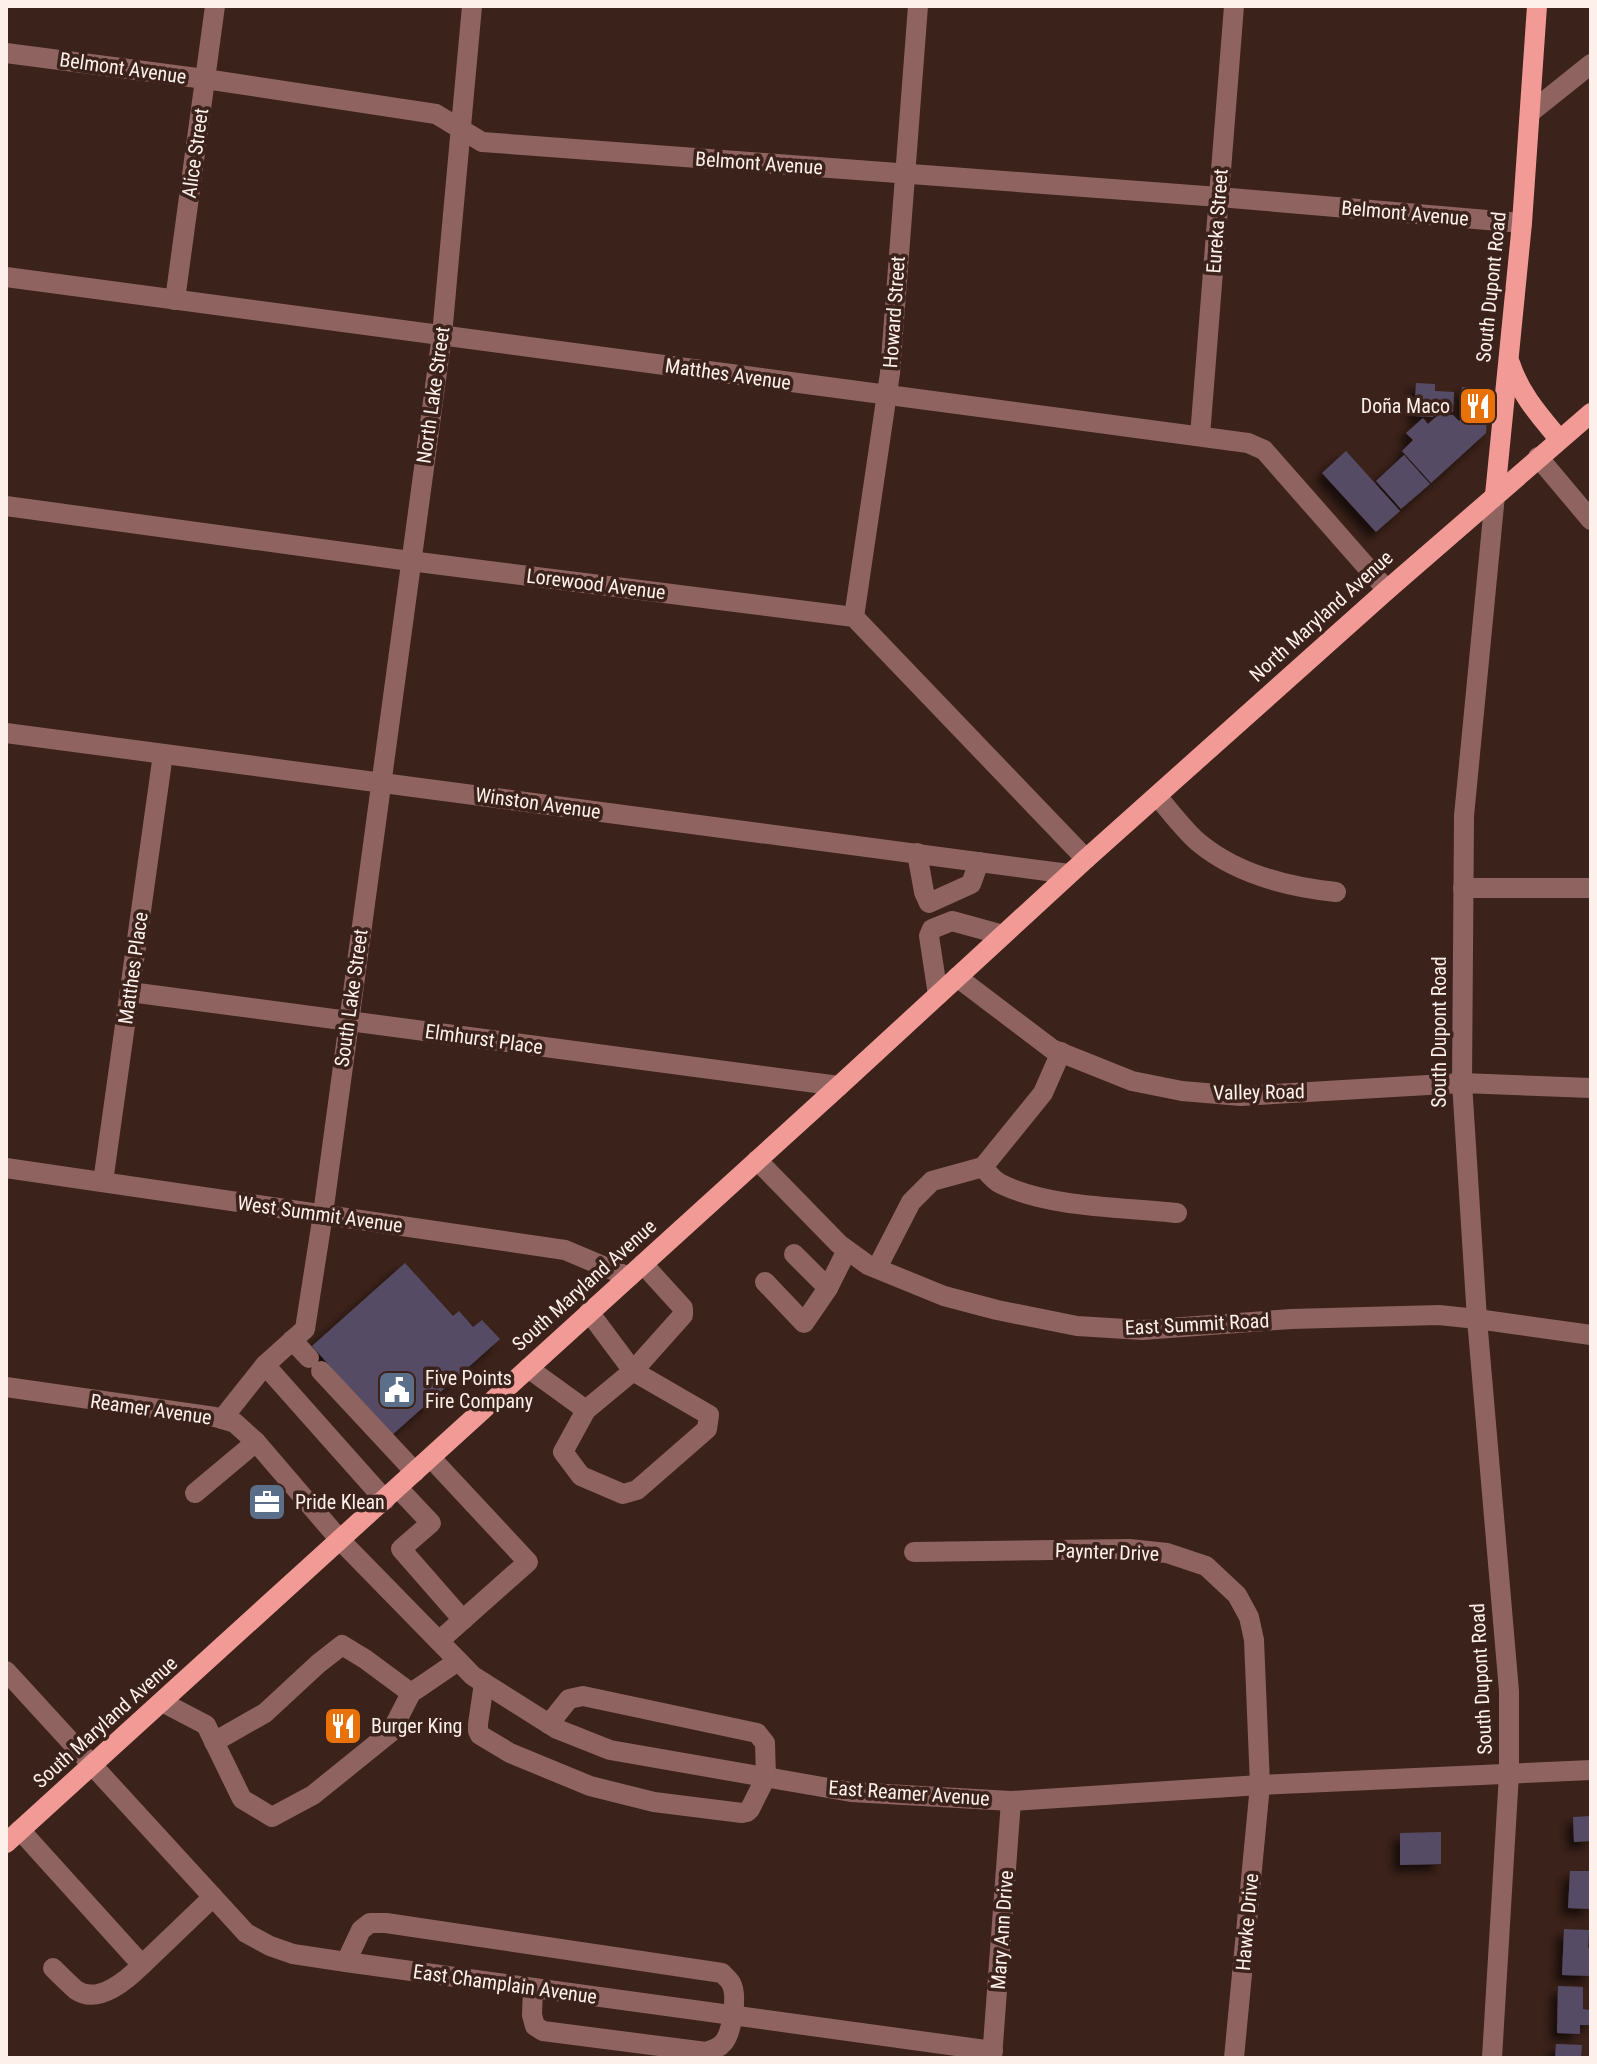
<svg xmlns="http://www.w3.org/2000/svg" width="1597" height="2064" viewBox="0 0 1597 2064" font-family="'Roboto Condensed',sans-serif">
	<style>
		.building { fill: #574c65; filter: url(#shadow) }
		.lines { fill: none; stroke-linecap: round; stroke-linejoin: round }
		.minor { stroke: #8e6360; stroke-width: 20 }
		.major { stroke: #f29a95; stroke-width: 20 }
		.labels { text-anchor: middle; stroke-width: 7; stroke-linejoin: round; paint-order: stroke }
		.street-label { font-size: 20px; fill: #fdefea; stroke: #3b221a }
		.poi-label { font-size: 20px; fill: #fdefea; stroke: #3b221a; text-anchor: start }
	</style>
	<defs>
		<filter id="shadow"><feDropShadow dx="-7" dy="7" stdDeviation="4" flood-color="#0009"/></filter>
	</defs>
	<rect width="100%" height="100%" fill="#3b221a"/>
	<g class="building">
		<polygon points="1416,383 1435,384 1435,391 1454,392 1453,412 1434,410 1433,417 1414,416"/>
		<polygon points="1462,387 1489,389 1486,433 1431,483 1402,451 1413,440 1406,433 1423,418 1428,424 1438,415 1453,415 1459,421 1462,418 1470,419 1471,415 1460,414"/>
		<polygon points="1346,451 1400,511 1376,532 1322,473"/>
		<polygon points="1404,455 1430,484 1401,509 1376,481"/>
		<polygon points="405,1263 453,1316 459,1311 473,1327 482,1320 500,1339 392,1435 312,1346"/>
		<polygon points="1591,1816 1591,1841 1574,1842 1573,1817"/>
		<polygon points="1441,1832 1441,1864 1400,1865 1400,1833"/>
		<polygon points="1570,1871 1591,1871 1591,1909 1568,1908"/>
		<polygon points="1564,1929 1589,1930 1588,1948 1591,1949 1591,1976 1562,1975"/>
		<polygon points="1558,1986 1583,1987 1583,2009 1591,2010 1591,2025 1580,2025 1580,2034 1557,2033"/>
		<polygon points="1556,2044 1582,2045 1581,2058 1555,2058"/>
	</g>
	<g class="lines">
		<g class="minor">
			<polyline points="6,53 205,79 436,114 482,142 1219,197 1522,223"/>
			<polyline points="1531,112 1591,64"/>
			<polyline points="6,277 1248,443 1264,450 1387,590"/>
			<polyline points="175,300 215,6"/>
			<polyline points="1200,436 1234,6"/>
			<polyline points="1538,457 1591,520"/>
			<polyline points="6,506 410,561 854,617 1086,859"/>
			<polyline points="854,617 890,373 918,6"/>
			<polyline points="6,733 1069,874"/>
			<path d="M1157 796C1170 811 1183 829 1198 842 1236 874 1288 887 1336 892"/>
			<polyline points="917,853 924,892 929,903 971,884 979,862"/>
			<polyline points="1463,888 1591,888"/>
			<polyline points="957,977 1052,1049 1132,1081 1182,1091 1241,1096 1462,1083 1591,1088"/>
			<polyline points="130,992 839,1086"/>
			<polyline points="938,995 929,936 932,929 952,921 1003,935"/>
			<polyline points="757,1160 839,1244 868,1265 944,1296 997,1310 1077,1326 1142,1330 1291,1319 1439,1315 1477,1319 1591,1335"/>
			<path d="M983 1167C988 1173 994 1181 1001 1184 1050 1208 1123 1207 1177 1213"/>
			<polyline points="6,1168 565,1250 629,1277"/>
			<polyline points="103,1182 163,754"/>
			<polyline points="794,1254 828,1288"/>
			<polyline points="877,1268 911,1202 932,1181 983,1167 1043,1093 1061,1052"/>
			<polyline points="765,1282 804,1323 828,1288 847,1250"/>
			<polyline points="292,1340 309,1358"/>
			<polyline points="265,1365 385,1500"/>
			<polyline points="528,1368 586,1410 633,1371 589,1312"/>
			<polyline points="321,1371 415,1472"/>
			<polyline points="6,1387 215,1417 235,1423 256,1442 340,1540 473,1676 557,1729 610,1750 851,1792 1011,1801 1260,1785 1591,1770"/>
			<polyline points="586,1410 563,1452 581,1476 623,1494 637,1490 707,1429 709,1415 633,1371 683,1315 683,1308 643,1264"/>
			<polyline points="222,1419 265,1365 305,1329 323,1214 442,335 472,6"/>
			<polyline points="431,1458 528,1562 439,1641"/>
			<polyline points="398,1488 431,1523 401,1549 463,1620"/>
			<polyline points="195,1493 256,1442"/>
			<polyline points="914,1552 1129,1549 1167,1553 1206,1566 1237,1595 1249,1617 1254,1640 1260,1785 1234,2058"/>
			<polyline points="6,1671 246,1933 270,1946 293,1954 346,1962 993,2051"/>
			<polyline points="484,1683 478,1724 478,1731 480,1735 510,1753 590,1786 654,1802 742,1813 747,1812 750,1809 766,1777 765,1743 757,1733 583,1696 569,1699 549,1724"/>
			<polyline points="162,1702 206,1725 242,1799 272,1817 313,1795 391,1732 411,1693 458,1661"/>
			<polyline points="214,1742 265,1713 319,1663 342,1645 365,1659 411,1693"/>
			<polyline points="20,1830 142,1965 213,1897"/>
			<path d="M346 1962 361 1930 370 1923H386L722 1973C724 1975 730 1981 731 1983 738 1996 732 2031 724 2042 719 2048 713 2050 706 2052L543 2031 535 2026 532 2015 533 1988"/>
			<path d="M53 1968C60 1975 68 1983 76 1990 98 2005 127 1980 142 1965"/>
			<polyline points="992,2058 1011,1801"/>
			<polyline points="1492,2058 1509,1774 1509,1691 1477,1319 1462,1083 1464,816 1495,495"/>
		</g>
		<g class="major">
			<path d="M1510 363C1520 394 1539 415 1559 439"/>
			<polyline points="1495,495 1522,223 1537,6"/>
			<polyline points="6,1843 839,1086 1087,858 1387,590 1591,413"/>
		</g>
	</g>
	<defs>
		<g id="restaurant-square" transform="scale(2)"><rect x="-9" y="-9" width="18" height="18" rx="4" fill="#e8710a" stroke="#3b221a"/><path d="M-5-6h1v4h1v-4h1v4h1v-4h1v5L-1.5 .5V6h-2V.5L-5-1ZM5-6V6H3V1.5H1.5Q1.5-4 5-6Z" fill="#fff"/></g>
		<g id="civic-square" transform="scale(2)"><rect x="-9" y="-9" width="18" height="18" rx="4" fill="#5c6f8a" stroke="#3b221a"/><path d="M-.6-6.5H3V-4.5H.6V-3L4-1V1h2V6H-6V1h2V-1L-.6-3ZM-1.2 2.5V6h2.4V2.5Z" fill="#fff"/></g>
		<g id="office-square" transform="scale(2)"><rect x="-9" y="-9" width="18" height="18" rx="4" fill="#5c6f8a" stroke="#3b221a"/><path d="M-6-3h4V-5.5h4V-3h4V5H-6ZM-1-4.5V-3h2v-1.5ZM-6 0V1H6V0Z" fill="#fff"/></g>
	</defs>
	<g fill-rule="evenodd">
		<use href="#restaurant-square" x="1478" y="406"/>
		<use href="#civic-square" x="397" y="1390"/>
		<use href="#office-square" x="267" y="1502"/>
		<use href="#restaurant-square" x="343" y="1726"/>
	</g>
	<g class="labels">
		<g class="street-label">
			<text transform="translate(123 68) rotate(8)" y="7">Belmont Avenue</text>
			<text transform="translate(195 153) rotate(-82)" y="7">Alice Street</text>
			<text transform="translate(759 163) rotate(4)" y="7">Belmont Avenue</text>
			<text transform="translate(1405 213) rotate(5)" y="7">Belmont Avenue</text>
			<text transform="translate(1217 221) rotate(-86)" y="7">Eureka Street</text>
			<text transform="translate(1491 287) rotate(-84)" y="7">South Dupont Road</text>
			<text transform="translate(894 312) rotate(-86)" y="7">Howard Street</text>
			<text transform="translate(728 374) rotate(8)" y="7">Matthes Avenue</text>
			<text transform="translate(433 395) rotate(-82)" y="7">North Lake Street</text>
			<text transform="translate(596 584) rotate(7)" y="7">Lorewood Avenue</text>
			<text transform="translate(1321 616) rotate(-42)" y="7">North Maryland Avenue</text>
			<text transform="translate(538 803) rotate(8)" y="7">Winston Avenue</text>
			<text transform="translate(133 968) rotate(-82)" y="7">Matthes Place</text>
			<text transform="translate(351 998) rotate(-82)" y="7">South Lake Street</text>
			<text transform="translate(1439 1032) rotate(-90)" y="7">South Dupont Road</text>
			<text transform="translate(484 1039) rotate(8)" y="7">Elmhurst Place</text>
			<text transform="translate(1259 1092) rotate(-1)" y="7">Valley Road</text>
			<text transform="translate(320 1214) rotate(8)" y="7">West Summit Avenue</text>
			<text transform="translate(584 1285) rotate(-42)" y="7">South Maryland Avenue</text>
			<text transform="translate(1197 1324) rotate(-3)" y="7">East Summit Road</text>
			<text transform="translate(151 1409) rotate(8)" y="7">Reamer Avenue</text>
			<text transform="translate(1107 1552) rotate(2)" y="7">Paynter Drive</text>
			<text transform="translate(1481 1679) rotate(-93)" y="7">South Dupont Road</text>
			<text transform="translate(105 1722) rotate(-42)" y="7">South Maryland Avenue</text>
			<text transform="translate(909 1793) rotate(4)" y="7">East Reamer Avenue</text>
			<text transform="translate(1247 1922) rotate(-85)" y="7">Hawke Drive</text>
			<text transform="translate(1002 1930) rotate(-86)" y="7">Mary Ann Drive</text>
			<text transform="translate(505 1984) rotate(8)" y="7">East Champlain Avenue</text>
		</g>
		<g class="poi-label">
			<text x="1450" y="413" text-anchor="end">Doña Maco</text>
			<text x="425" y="1385">Five Points<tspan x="425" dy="23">Fire Company</tspan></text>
			<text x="295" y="1509">Pride Klean</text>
			<text x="371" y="1733">Burger King</text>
		</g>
	</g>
	<rect width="1597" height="2064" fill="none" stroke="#fdefea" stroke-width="16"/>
</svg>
